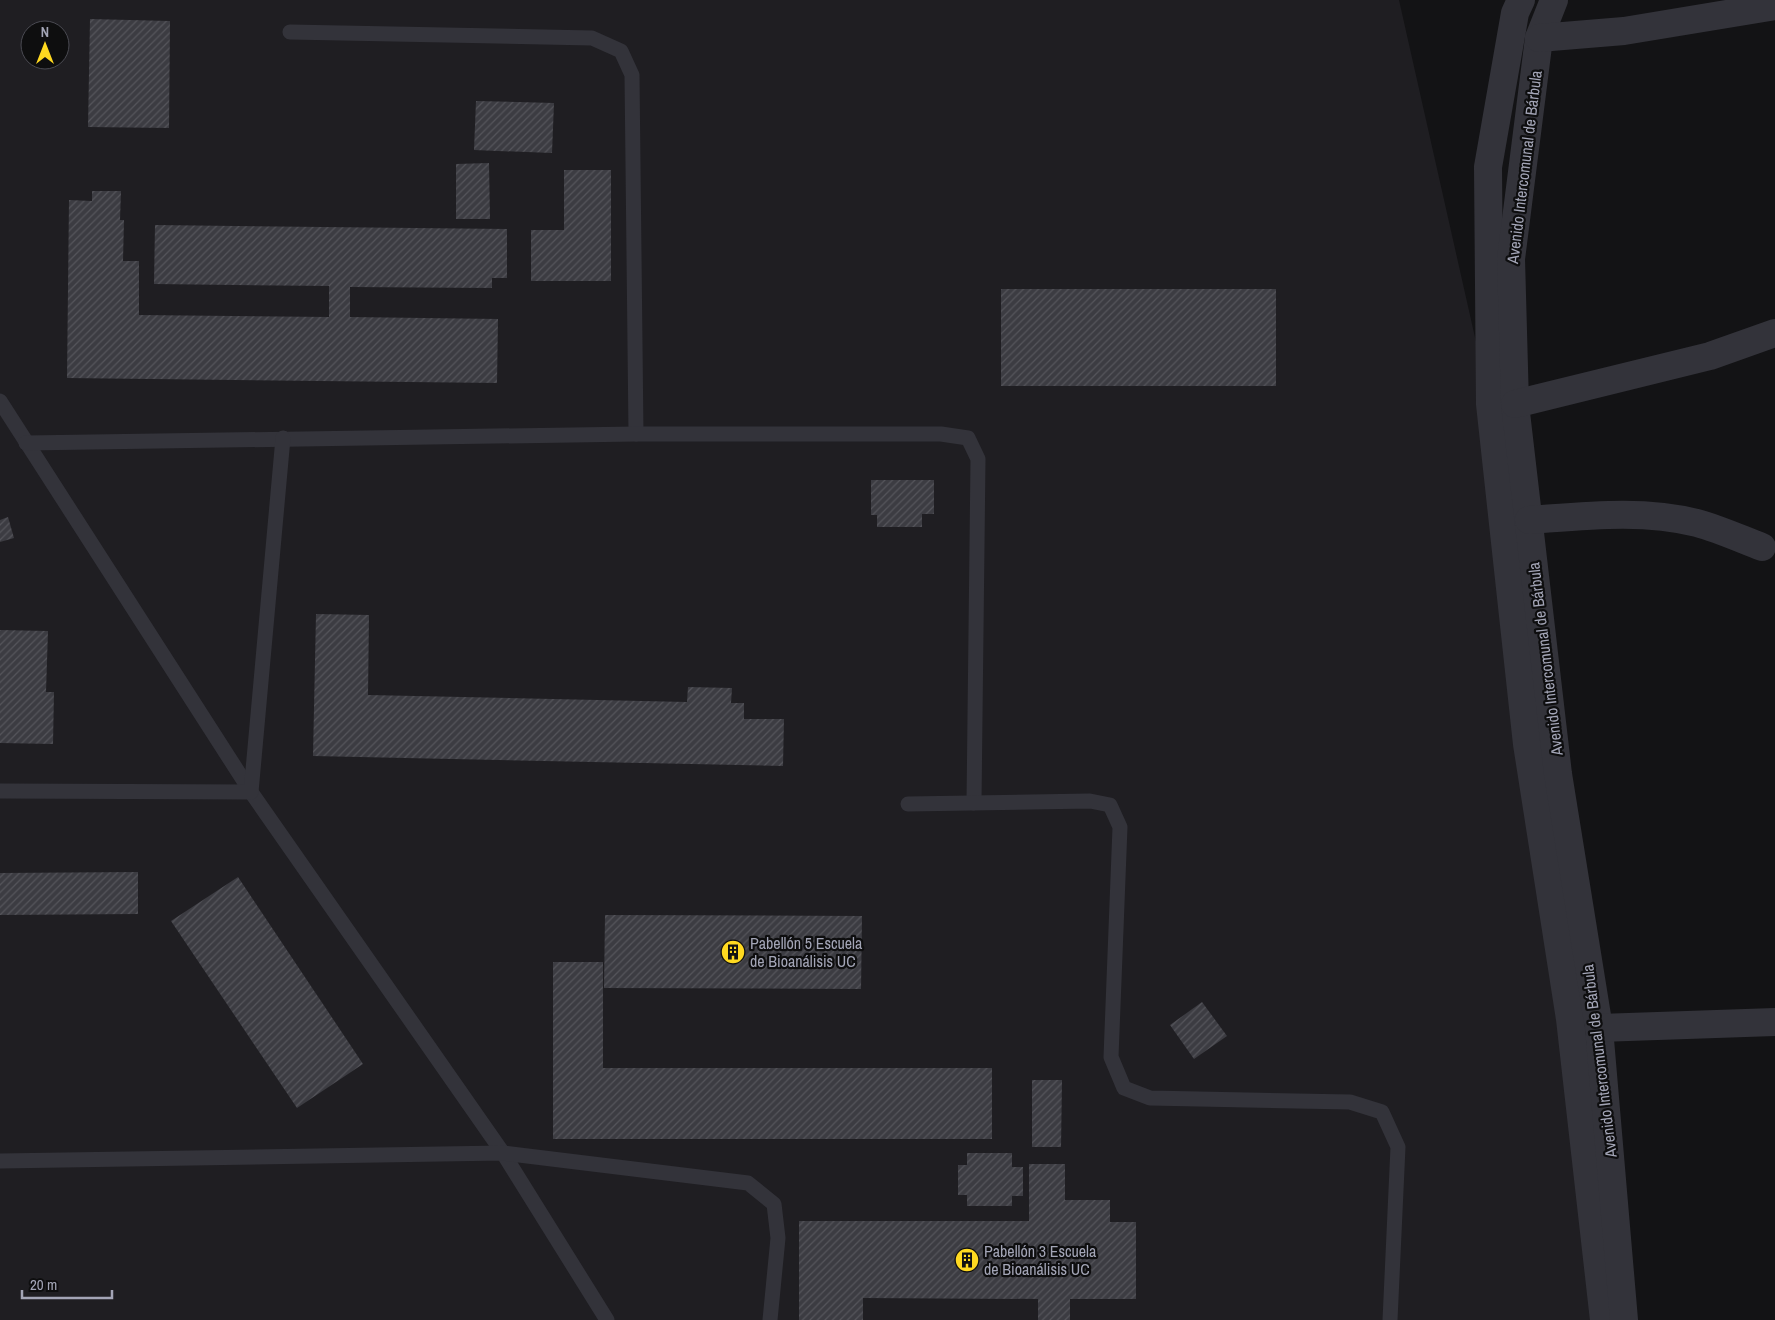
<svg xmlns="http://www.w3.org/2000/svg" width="1775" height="1320" viewBox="0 0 1775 1320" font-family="'Archivo Narrow',sans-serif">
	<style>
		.built { fill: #1f1e22; fill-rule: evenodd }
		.building { fill: url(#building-hatch) }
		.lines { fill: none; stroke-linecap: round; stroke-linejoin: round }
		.lane { stroke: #33333a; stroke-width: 15 }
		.street { stroke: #33333a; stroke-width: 28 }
		.labels { text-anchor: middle; stroke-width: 4.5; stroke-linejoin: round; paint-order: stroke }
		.street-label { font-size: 16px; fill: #a3a5b6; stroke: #0e0e0f }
		.poi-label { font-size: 16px; fill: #a3a5b6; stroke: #0e0e0f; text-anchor: start }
	</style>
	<defs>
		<pattern id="building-hatch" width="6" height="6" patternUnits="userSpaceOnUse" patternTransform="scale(1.25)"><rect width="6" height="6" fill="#3c3c42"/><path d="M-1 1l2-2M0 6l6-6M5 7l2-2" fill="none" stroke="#55555b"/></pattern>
	</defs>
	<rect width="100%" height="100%" fill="#131315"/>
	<path class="built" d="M0 0H1399L1490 404 1604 1320H0ZM30 30H60V60H30Z"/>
	<g class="building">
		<polygon points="90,19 170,21 169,128 88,127"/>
		<polygon points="476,101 554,103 552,153 474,150"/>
		<polygon points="489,163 490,219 456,219 456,164"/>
		<polygon points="564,170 611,170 611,281 531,281 531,230 564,230"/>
		<polygon points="92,191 121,191 120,220 124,220 123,261 139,261 139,315 329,317 329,286 154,284 155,225 507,229 507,278 492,278 492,288 350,287 350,317 498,319 497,383 67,378 69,200 92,201"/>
		<rect x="1001" y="289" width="275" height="97"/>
		<polygon points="871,480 934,480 934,514 922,514 922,527 877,527 877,515 871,515"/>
		<polygon points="8,517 14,538 0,542 0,520"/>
		<polygon points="316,614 369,615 368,695 687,702 688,687 732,688 731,703 744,703 744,719 784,719 783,766 313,756"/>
		<polygon points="0,630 48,631 46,692 54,692 53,744 0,743"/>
		<polygon points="138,872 138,914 0,915 0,873"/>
		<polygon points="238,877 363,1064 297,1108 171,921"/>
		<polygon points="605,915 862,916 861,989 604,988"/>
		<polygon points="553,962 603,962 603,1068 992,1068 992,1139 553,1139"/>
		<polygon points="1202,1002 1227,1036 1194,1059 1170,1025"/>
		<polygon points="1032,1080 1062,1080 1061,1147 1032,1147"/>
		<polygon points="967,1153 1012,1153 1012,1167 1023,1167 1023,1196 1012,1196 1012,1206 967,1206 967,1195 958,1195 958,1165 967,1165"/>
		<polygon points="1029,1164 1065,1164 1065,1200 1110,1200 1110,1222 1136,1222 1136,1299 1070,1299 1070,1320 1038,1320 1038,1299 863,1298 863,1320 799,1320 799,1221 1029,1221"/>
	</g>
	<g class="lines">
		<g class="lane">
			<polyline points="290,32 592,38 621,51 632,75 636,434"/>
			<polyline points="0,401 251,792 503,1153 607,1320"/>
			<polyline points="26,443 636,434 941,434 968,438 978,459 974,803"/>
			<polyline points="0,791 251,792 283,438"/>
			<polyline points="908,804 1090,801 1110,805 1120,827 1111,1057 1124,1088 1150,1098 1350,1102 1382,1112 1398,1147 1390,1320"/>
			<polyline points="0,1161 503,1153 748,1183 774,1204 778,1238 770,1320"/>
		</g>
		<g class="street">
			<polyline points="1521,0 1515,13 1488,167 1490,404 1527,744 1570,1019 1604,1320"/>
			<polyline points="1554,0 1539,38 1511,259 1515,404 1558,774 1599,1028 1624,1320"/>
			<polyline points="1539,38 1624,31 1775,6"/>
			<polyline points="1515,404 1710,356 1775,333"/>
			<path d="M1529 520C1584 516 1643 509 1697 523 1719 529 1741 539 1762 547"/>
			<polyline points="1599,1028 1775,1022"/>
		</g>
	</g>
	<defs>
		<g id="building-disc" transform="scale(1.25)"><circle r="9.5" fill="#ffd920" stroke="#0e0e0f"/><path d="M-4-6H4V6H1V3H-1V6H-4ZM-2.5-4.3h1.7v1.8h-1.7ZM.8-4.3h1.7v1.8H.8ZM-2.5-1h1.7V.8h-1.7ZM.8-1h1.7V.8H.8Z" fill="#111"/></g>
	</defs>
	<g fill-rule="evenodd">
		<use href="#building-disc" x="733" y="952"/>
		<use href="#building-disc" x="967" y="1260"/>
	</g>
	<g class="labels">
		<g class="street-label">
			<text transform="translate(1524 167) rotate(-83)" y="6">Avenido Intercomunal de Bárbula</text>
			<text transform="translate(1545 659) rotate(-97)" y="6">Avenido Intercomunal de Bárbula</text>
			<text transform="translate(1599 1061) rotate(-97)" y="6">Avenido Intercomunal de Bárbula</text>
		</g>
		<g class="poi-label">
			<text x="750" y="949">Pabellón 5 Escuela<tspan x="750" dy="18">de Bioanálisis UC</tspan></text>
			<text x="984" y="1257">Pabellón 3 Escuela<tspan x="984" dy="18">de Bioanálisis UC</tspan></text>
		</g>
	</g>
	<g transform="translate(45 45)"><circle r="24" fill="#0e0e0f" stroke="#4a4a52"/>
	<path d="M0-4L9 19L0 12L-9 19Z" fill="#ffd920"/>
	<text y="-8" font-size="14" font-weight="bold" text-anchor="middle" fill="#a3a5b6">N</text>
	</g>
	<path d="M22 1290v8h90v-8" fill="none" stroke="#a3a5b6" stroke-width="2.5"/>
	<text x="30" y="1290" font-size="15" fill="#a3a5b6" stroke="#0e0e0f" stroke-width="4" paint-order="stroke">20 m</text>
</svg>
